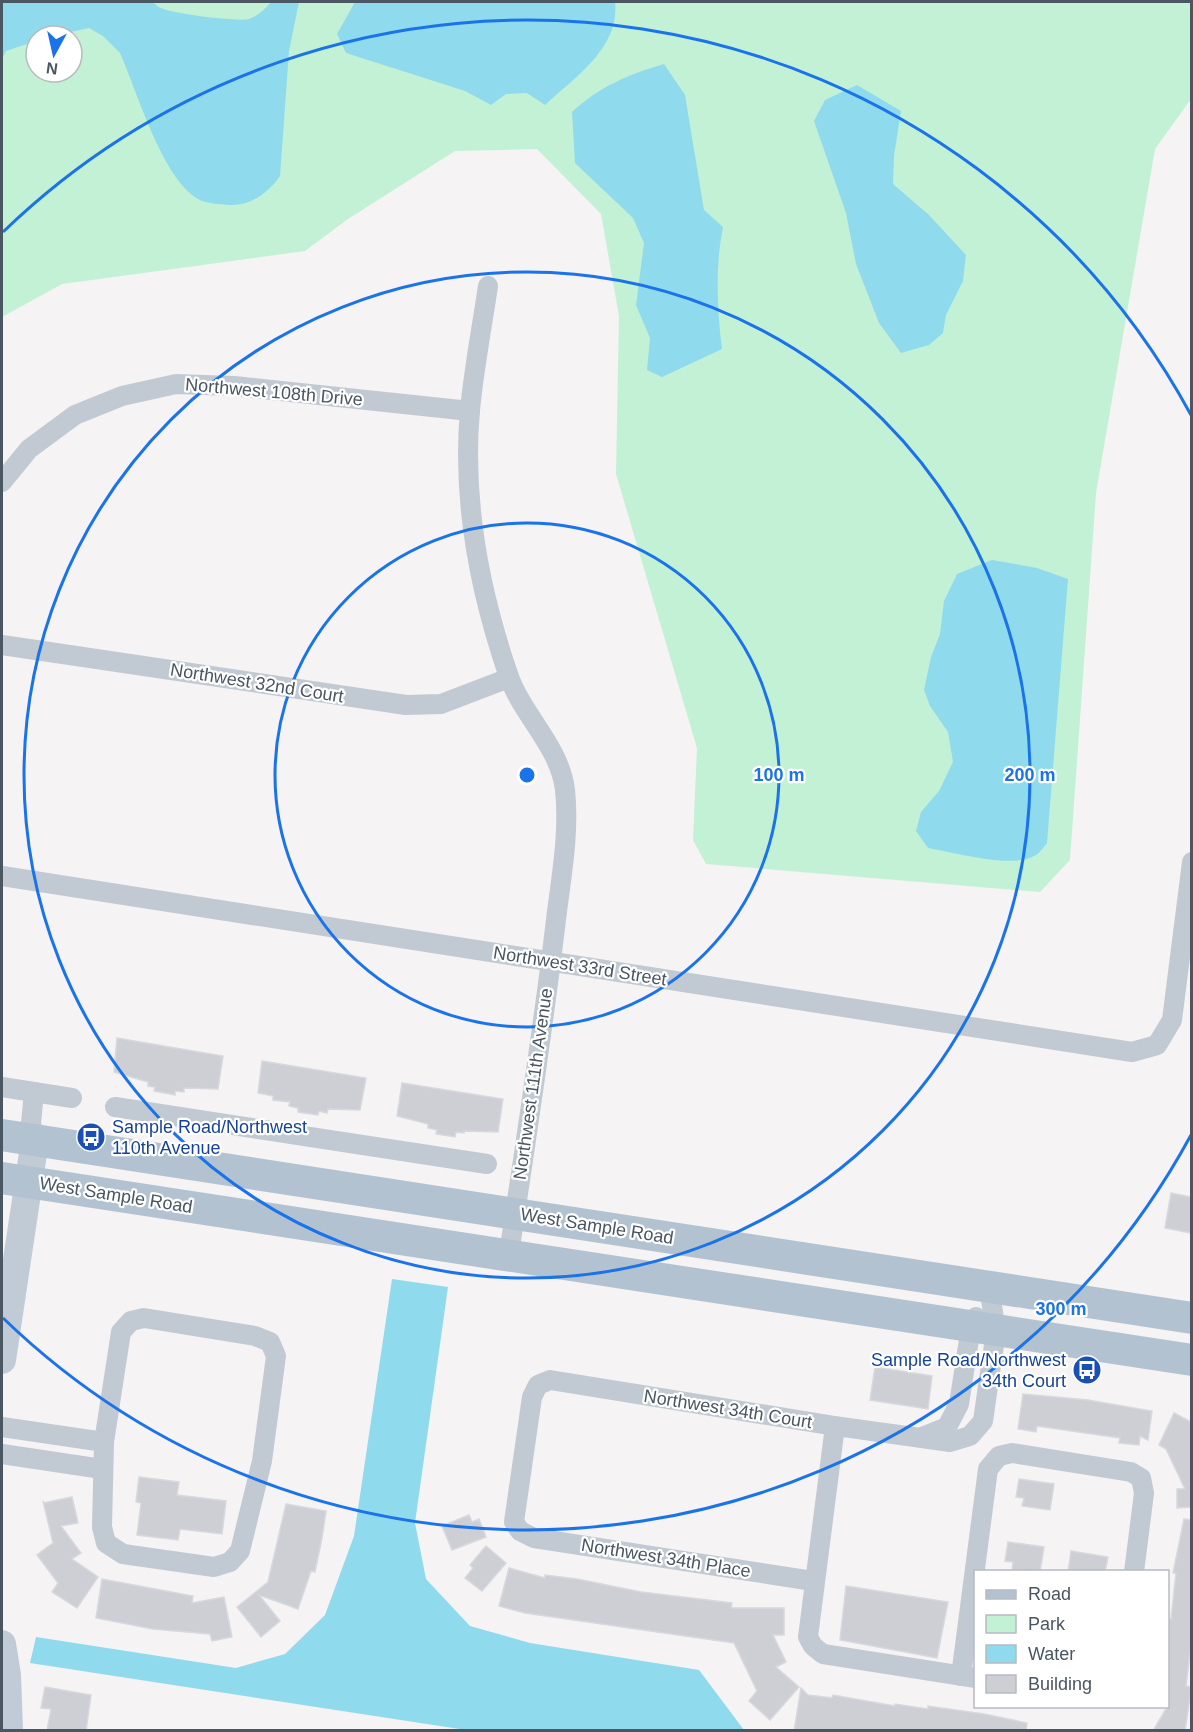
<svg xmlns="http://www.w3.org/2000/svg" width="1193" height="1732" viewBox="0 0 1193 1732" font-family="Arial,sans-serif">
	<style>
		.green { fill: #c3f1d5; fill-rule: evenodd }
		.water { fill: #90daee }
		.building { fill: #cdcfd5; stroke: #d7d9de; stroke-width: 1.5 }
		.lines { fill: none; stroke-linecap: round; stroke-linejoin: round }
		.street { stroke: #c1cad2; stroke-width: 20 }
		.secondary { stroke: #c1cbd6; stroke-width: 28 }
		.primary { stroke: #b3c2d1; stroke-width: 32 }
		.ring { fill: none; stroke: #1a73e8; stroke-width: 3 }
		.labels { text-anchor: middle; stroke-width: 4.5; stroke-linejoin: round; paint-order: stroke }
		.street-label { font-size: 18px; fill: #4a5661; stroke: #fff }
		.transit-label { font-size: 18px; fill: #164399; stroke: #fff; text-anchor: start }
		.centre { fill: #1a73e8; stroke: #fff; stroke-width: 3 }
		.ring-label { font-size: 18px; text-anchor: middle; font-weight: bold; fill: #1a73e8; stroke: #fff; stroke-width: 4.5; stroke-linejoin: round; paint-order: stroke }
	</style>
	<rect width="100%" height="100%" fill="#f5f3f3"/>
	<path class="green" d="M2 2H1191V99L1155 149 1096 493 1070 860 1040 892 706 864 693 840 697 748 616 474 619 316 601 214 537 149 455 151 348 219 305 251 62 284 2 317ZM36 36H72V72H36Z"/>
	<g class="water">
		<path d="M2 2H153C156 5 159 8 164 9 176 14 239 22 249 19 258 16 265 9 271 2H299L289 51 280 176C269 192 251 206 230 205 220 204 207 204 198 199 162 178 137 91 120 53L103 36 89 28 52 36H36V41L6 51 2 59Z"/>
		<path d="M355 2H615C620 48 575 77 545 105L527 93 506 94 491 105 465 91 346 53 337 34Z"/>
		<path d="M664 64 685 95 704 210 723 227C715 267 717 309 722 349L662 377 647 370 650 338 636 305 644 243 633 218 575 163 572 112C599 87 629 74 664 64Z"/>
		<polygon points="857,85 901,111 894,156 893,184 929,215 966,255 963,281 946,315 943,333 929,345 901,353 879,323 856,264 846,213 814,121 825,100"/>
		<path d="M992 560 1037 568 1068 579 1047 843C1044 847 1039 854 1034 856 1013 869 952 852 928 848L916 831 921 812 939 791 953 762 948 732 930 706 924 690 931 657 940 634 944 601 957 574Z"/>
		<polygon points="392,1279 448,1287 415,1523 426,1579 470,1626 530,1643 699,1670 744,1730 466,1730 30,1663 36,1637 236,1668 285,1654 325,1615 354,1536"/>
	</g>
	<g class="building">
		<polygon points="117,1038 223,1056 218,1089 184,1088 184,1092 175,1091 175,1095 154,1091 155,1087 148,1086 148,1082 114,1072"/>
		<polygon points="262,1061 366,1078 360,1110 328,1109 327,1113 319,1111 318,1115 298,1112 298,1108 289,1106 290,1102 273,1100 273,1096 258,1093"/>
		<polygon points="402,1083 503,1099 498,1132 464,1131 464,1133 456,1132 455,1137 436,1134 437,1130 428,1128 428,1124 397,1116"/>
		<polygon points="1171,1193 1191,1197 1191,1233 1165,1228"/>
		<polygon points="875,1367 932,1376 928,1409 870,1400"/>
		<polygon points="1023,1394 1088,1400 1152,1411 1148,1440 1140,1436 1139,1445 1119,1443 1120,1438 1037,1426 1036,1432 1018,1429"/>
		<polygon points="1174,1413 1191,1422 1191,1507 1177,1508 1177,1489 1185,1489 1166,1449 1159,1445"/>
		<polygon points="139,1477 179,1482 177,1495 226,1501 222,1534 180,1529 178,1540 137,1535 141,1503 136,1502"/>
		<polygon points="1019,1479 1054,1484 1050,1510 1022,1506 1024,1498 1016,1497"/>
		<polygon points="72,1497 78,1523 61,1526 81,1553 72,1559 98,1577 77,1608 52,1592 58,1583 37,1555 53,1543 43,1501 44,1503"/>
		<polygon points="286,1504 326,1511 322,1538 315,1572 311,1571 298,1609 259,1595 280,1621 261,1637 237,1607 268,1582"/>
		<polygon points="469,1515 472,1522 479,1519 486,1537 452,1550 442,1526"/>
		<polygon points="1184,1519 1191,1520 1191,1645 1186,1686 1191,1687 1191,1690 1185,1731 1153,1731 1167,1707 1167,1618 1171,1619 1176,1573 1173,1573"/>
		<polygon points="1008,1542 1044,1547 1040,1572 1012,1570 1013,1562 1005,1561"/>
		<polygon points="486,1546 506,1563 482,1591 465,1578 473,1568 470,1565"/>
		<polygon points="1071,1551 1108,1557 1105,1572 1068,1572"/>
		<polygon points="509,1568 545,1578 545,1575 577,1579 641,1592 732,1603 731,1608 784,1608 784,1635 773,1635 786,1662 776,1667 799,1687 770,1720 749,1701 757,1691 734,1643 525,1613 499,1606"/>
		<polygon points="102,1579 193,1596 192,1603 224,1597 232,1637 212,1641 210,1634 153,1629 96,1618"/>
		<polygon points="846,1586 948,1602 937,1658 840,1640"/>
		<polygon points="45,1687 91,1695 86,1731 47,1731 51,1709 41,1708"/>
		<polygon points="801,1688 808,1695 832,1698 833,1695 895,1706 895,1704 928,1709 928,1706 984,1714 1027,1723 1026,1731 794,1731"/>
	</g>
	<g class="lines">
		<g class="street">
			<path d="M488 286C482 327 474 368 470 410 462 499 479 589 508 674 521 714 560 746 565 790 570 835 560 883 555 928 542 1037 525 1146 509 1254"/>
			<polyline points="2,482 29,449 75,415 122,396 176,384 234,386 470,411"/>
			<polyline points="2,645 406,705 441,704 509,678"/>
			<polyline points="2,876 1132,1052 1157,1045 1172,1020 1192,862"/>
			<polyline points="2,1087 72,1098"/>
			<polyline points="34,1092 31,1123 35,1140"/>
			<polyline points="115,1107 487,1164"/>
			<polygon points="144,1318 255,1336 270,1342 276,1356 262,1461 240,1551 230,1562 214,1567 123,1554 106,1543 102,1527 104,1442 121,1332 131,1321"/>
			<polyline points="835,1426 808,1637 813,1646 823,1654 976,1678"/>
			<polyline points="2,1427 104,1442"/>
			<polyline points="922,1437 947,1427 959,1404 971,1327 976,1317"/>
			<polyline points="2,1454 102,1469"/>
			<polyline points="813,1581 534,1538 520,1531 514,1522 532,1397 538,1385 550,1380 835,1426 950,1442 970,1436 983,1421 996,1331 989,1287"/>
			<polyline points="961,1676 988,1469 999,1456 1012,1453 1131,1472 1141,1478 1144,1493 1134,1572"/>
		</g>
		<g class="secondary">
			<polyline points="2,1360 35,1140"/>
			<polyline points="2,1644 7,1675 9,1730"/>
		</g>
		<g class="primary">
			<polyline points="2,1135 1192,1318"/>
			<polyline points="2,1178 1192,1360"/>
		</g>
	</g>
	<g class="ring">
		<circle cx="527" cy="775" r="252"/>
		<circle cx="527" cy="775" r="503"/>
		<path d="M1191 1135A755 755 0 0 1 3 1318M3 232A755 755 0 0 1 1191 415"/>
	</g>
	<defs>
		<g id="bus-disc" transform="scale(1.5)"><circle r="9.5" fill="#1a4fb4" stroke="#fff"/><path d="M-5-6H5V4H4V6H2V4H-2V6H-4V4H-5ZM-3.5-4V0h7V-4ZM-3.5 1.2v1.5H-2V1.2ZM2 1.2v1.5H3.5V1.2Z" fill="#fff"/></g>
	</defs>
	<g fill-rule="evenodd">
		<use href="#bus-disc" x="91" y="1137"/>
		<use href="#bus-disc" x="1087" y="1370"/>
	</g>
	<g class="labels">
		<g class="street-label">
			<text transform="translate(274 392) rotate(5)" y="6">Northwest 108th Drive</text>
			<text transform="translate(257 683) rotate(9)" y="6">Northwest 32nd Court</text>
			<text transform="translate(580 966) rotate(9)" y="6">Northwest 33rd Street</text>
			<text transform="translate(533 1084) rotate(-82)" y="6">Northwest 111th Avenue</text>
			<text transform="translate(116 1195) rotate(9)" y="6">West Sample Road</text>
			<text transform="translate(597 1226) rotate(9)" y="6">West Sample Road</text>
			<text transform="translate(728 1409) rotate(9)" y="6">Northwest 34th Court</text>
			<text transform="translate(666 1558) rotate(9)" y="6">Northwest 34th Place</text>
		</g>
		<g class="transit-label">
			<text x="112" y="1133">Sample Road/Northwest<tspan x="112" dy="21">110th Avenue</tspan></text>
			<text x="1066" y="1366" text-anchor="end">Sample Road/Northwest<tspan x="1066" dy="21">34th Court</tspan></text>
		</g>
	</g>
	<circle cx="527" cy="775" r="9" class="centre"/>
	<g class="ring-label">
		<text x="779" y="781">100 m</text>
		<text x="1030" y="781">200 m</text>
		<text x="1061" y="1315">300 m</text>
	</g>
	<rect width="1193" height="1732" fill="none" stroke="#4a5661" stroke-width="6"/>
	<rect x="974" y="1570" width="195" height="138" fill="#ffffff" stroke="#b7bbc0" stroke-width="1.5"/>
	<rect x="986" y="1590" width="30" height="9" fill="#b3c2d1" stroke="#b7bbc0" stroke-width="1.5"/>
	<text x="1028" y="1600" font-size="18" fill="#4a5661">Road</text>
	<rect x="986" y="1615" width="30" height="18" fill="#c3f1d5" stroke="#b7bbc0" stroke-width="1.5"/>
	<text x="1028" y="1630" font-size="18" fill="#4a5661">Park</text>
	<rect x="986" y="1645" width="30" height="18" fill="#90daee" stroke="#b7bbc0" stroke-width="1.5"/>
	<text x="1028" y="1660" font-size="18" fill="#4a5661">Water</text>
	<rect x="986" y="1675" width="30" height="18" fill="#cdcfd5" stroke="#b7bbc0" stroke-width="1.5"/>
	<text x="1028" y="1690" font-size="18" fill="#4a5661">Building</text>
	<g transform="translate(54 54) rotate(188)"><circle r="28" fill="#ffffff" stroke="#b7bbc0" stroke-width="1.5"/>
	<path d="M0-4.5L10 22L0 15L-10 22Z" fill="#1a73e8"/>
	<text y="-9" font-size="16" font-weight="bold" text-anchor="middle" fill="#4a5661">N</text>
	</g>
</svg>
